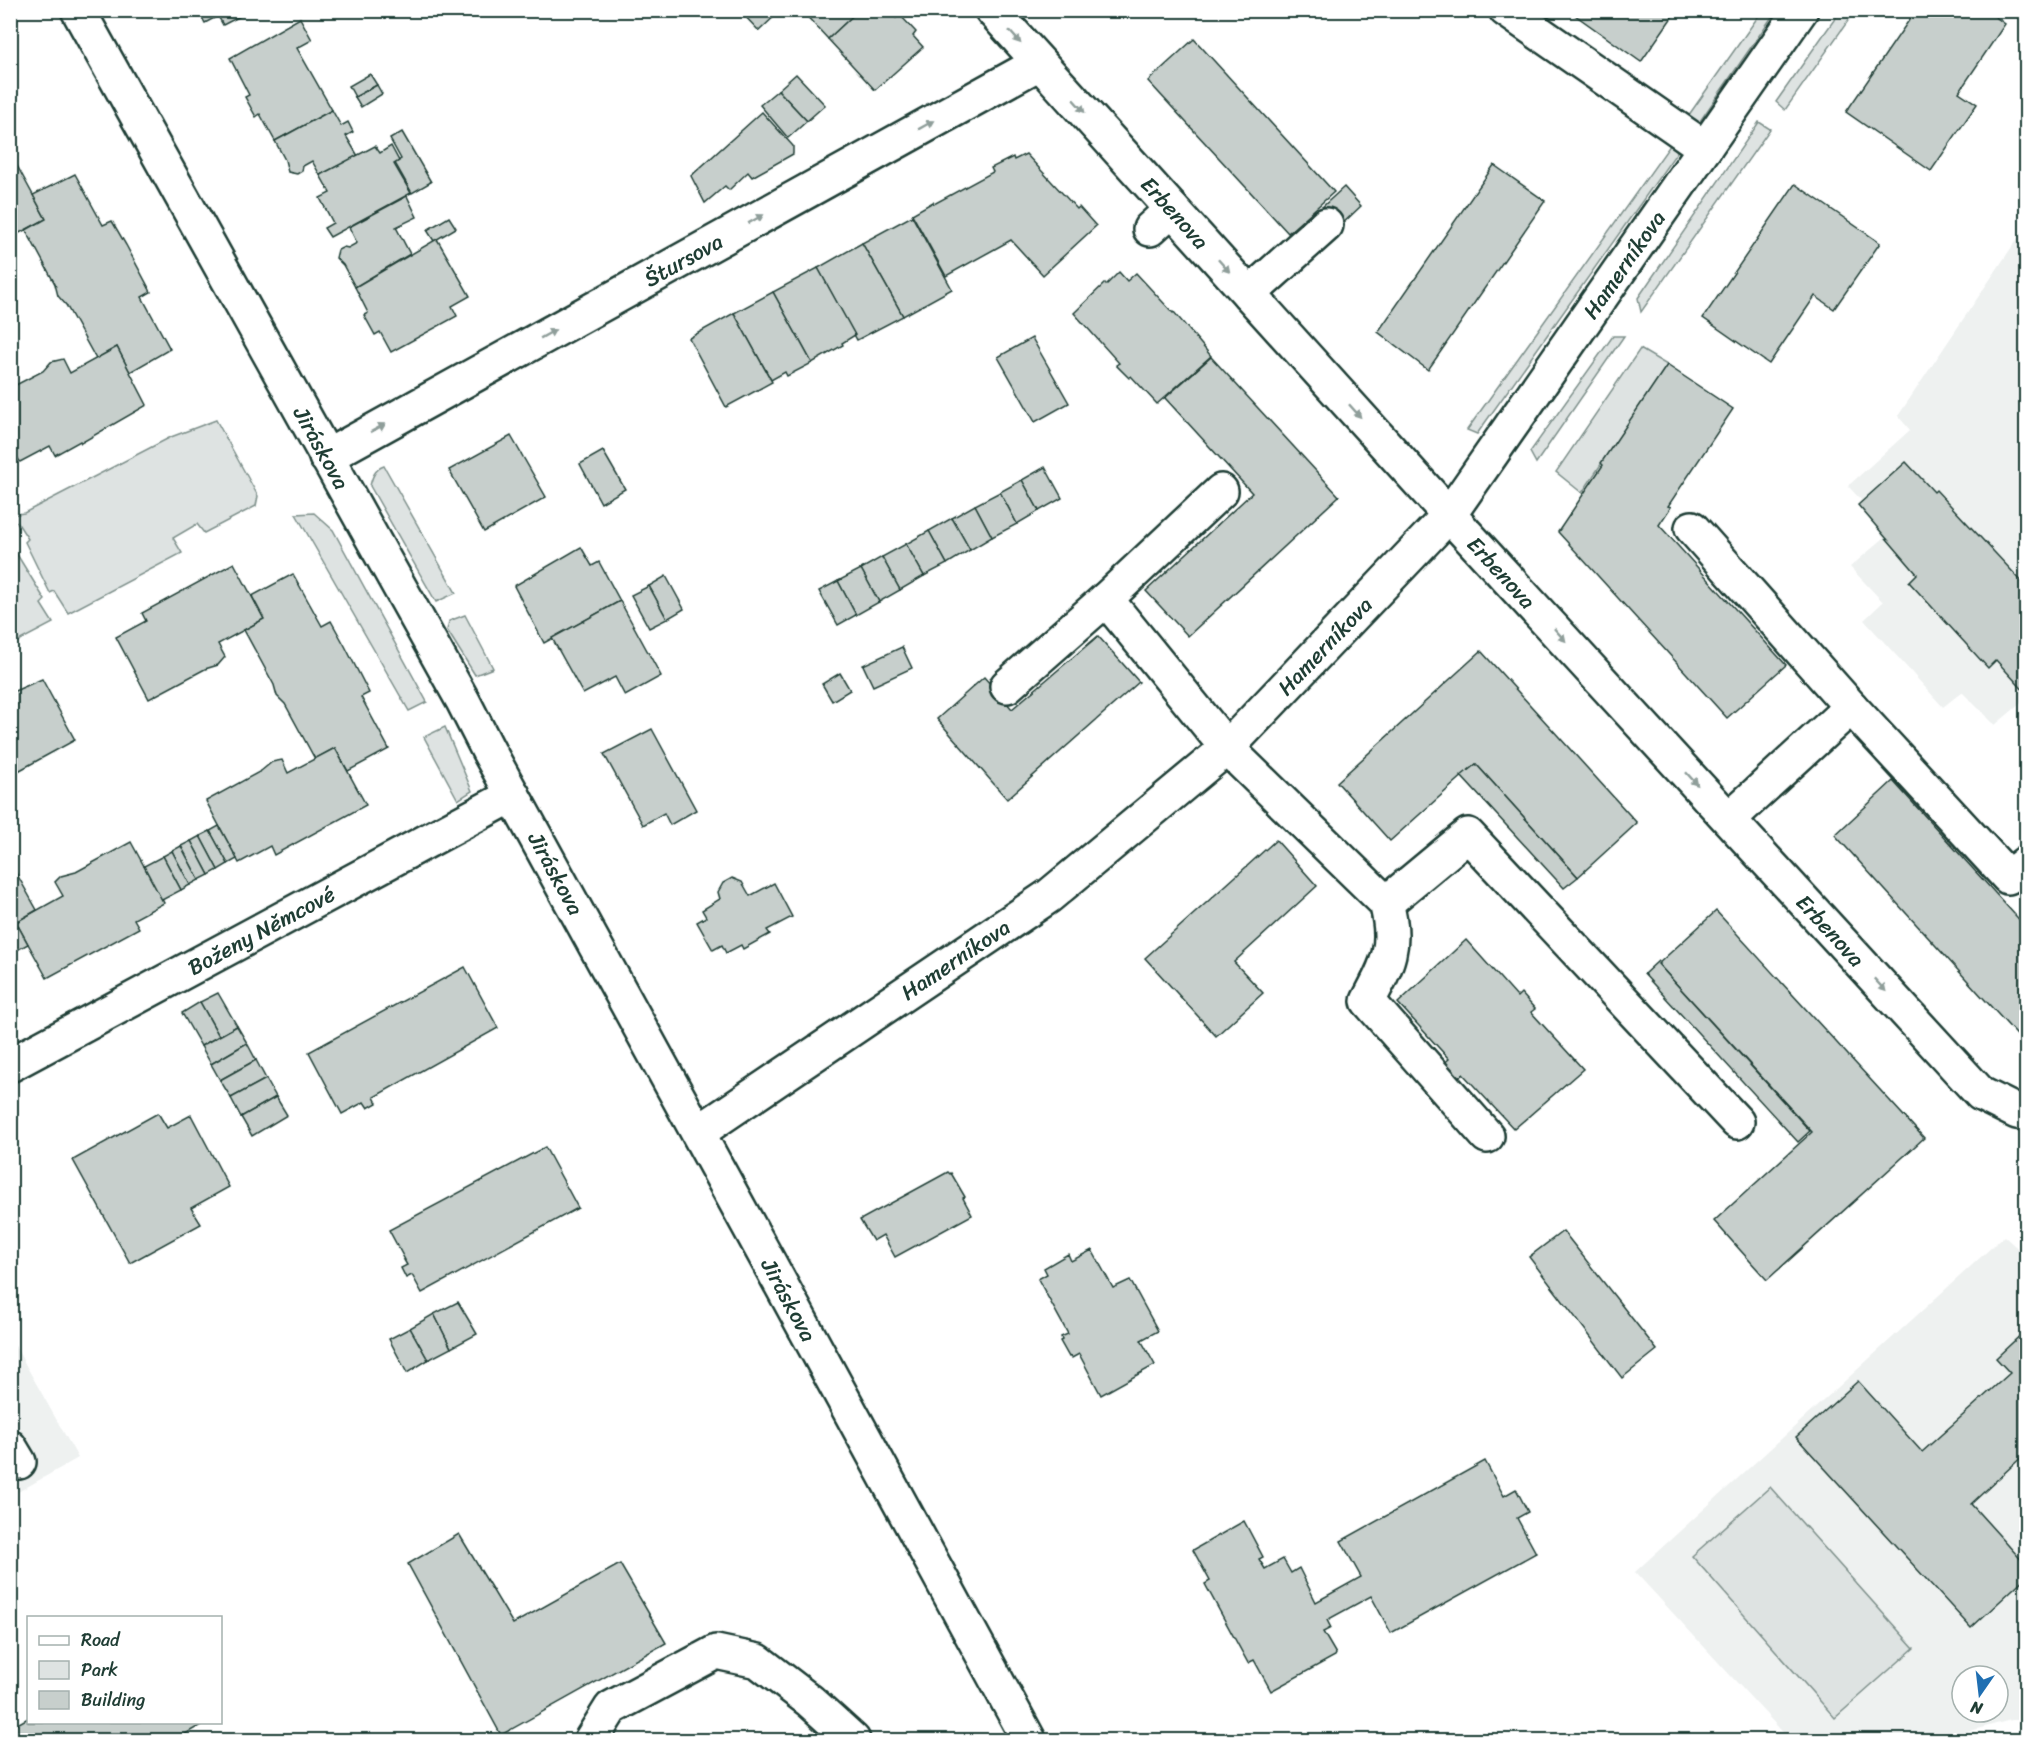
<svg xmlns="http://www.w3.org/2000/svg" width="2037" height="1751" viewBox="0 0 2037 1751" font-family="Sriracha,sans-serif">
	<style>
		.built { fill: #eef1f0; fill-rule: evenodd }
		.green { fill: #dee3e2; stroke: #7e908b; stroke-width: 1.5 }
		.building { fill: #c7cfcc; stroke: #1f3d34; stroke-width: 1.5 }
		.lines { fill: none; stroke-linecap: round; stroke-linejoin: round }
		.minor-casing { stroke: #1f3d34; stroke-width: 38 }
		.major-casing { stroke: #1f3d34; stroke-width: 38 }
		.minor { stroke: #fff; stroke-width: 33 }
		.major { stroke: #fff; stroke-width: 33 }
		.oneway { fill: #8f9e9a }
		.labels { text-anchor: middle; stroke-width: 4.5; stroke-linejoin: round; paint-order: stroke }
		.street-label { font-size: 22px; fill: #1f3d34; stroke: #fff }
	</style>
	<rect width="100%" height="100%" fill="#fff"/>
	<filter id="ink" filterUnits="userSpaceOnUse"><feTurbulence type="fractalNoise" baseFrequency=".0167" numOctaves="2"/><feDisplacementMap in="SourceGraphic" scale="12" xChannelSelector="R" yChannelSelector="G"/><feConvolveMatrix kernelMatrix="1 2 1 2 8 2 1 2 1" color-interpolation-filters="sRGB"/></filter>
	<g filter="url(#ink)">
		<g class="built">
			<polygon points="2026,226 2026,699 1995,725 1962,692 1943,707 1864,620 1883,602 1850,567 1884,538 1881,535 1883,533 1858,505 1861,500 1848,486 1910,430 1898,416"/>
			<path d="M2004 1236 2026 1256V1720H2011L1954 1735 1942 1740H1790L1635 1572ZM1962 1676H1998V1712H1962Z"/>
			<polygon points="10,1337 78,1458 11,1496 10,1496"/>
		</g>
		<g class="green">
			<polygon points="1841,10 1855,11 1785,110 1776,102"/>
			<polygon points="1762,11 1776,11 1698,124 1686,119"/>
			<polygon points="1759,122 1770,129 1641,312 1638,298"/>
			<polygon points="1673,141 1677,152 1477,434 1467,430"/>
			<polygon points="1613,336 1624,336 1536,463 1530,452"/>
			<polygon points="1640,349 1667,365 1582,493 1556,472"/>
			<polygon points="216,420 258,496 256,506 204,533 197,524 173,538 182,553 68,613 54,591 50,593 25,542 28,539 17,522 12,522 11,515 24,513 171,437"/>
			<path d="M384 466 456 593 436 602 370 486C372 477 375 469 384 466Z"/>
			<polygon points="314,513 333,530 427,702 409,711 296,514"/>
			<polygon points="13,548 45,600 41,604 53,623 11,645 10,549"/>
			<polygon points="465,615 493,668 475,675 447,630 449,621"/>
			<polygon points="445,727 472,791 458,800 424,737"/>
			<polygon points="1770,1487 1914,1648 1835,1718 1692,1556"/>
		</g>
		<g class="building">
			<polygon points="198,10 252,10 223,25 218,16 205,23"/>
			<polygon points="743,10 781,10 759,31 741,12"/>
			<polygon points="801,10 859,10 828,39"/>
			<polygon points="859,10 889,10 896,18 900,15 916,32 913,36 923,47 875,90 828,39"/>
			<polygon points="1568,10 1677,10 1641,62"/>
			<polygon points="1916,10 1986,10 2005,24 1959,92 1977,104 1931,171 1846,112"/>
			<polygon points="300,18 312,40 297,48 332,110 275,141 260,114 256,117 245,97 249,95 230,58"/>
			<polygon points="1194,39 1334,192 1288,233 1148,81"/>
			<polygon points="370,74 377,85 355,97 349,86"/>
			<polygon points="796,74 825,105 807,121 778,90"/>
			<polygon points="377,85 382,94 361,107 355,97"/>
			<polygon points="778,90 807,121 788,138 760,105"/>
			<polygon points="332,110 341,126 348,122 353,132 346,136 358,156 320,175 312,161 303,166 302,171 297,174 288,172 285,160 275,141"/>
			<polygon points="762,112 793,146 793,154 752,177 748,172 729,190 725,186 705,203 691,176"/>
			<polygon points="402,132 431,182 412,193 395,163 401,159 390,139"/>
			<polygon points="375,146 380,153 391,146 399,161 394,164 411,193 330,237 324,228 333,223 320,198 330,193 320,175"/>
			<polygon points="1026,154 1077,209 1079,207 1096,226 1043,275 1011,240 946,276 912,214 933,202 934,204 993,172 991,168 1013,157 1014,160"/>
			<polygon points="15,162 46,219 10,238 10,165"/>
			<polygon points="1494,165 1545,201 1428,370 1378,332"/>
			<polygon points="75,174 103,225 112,221 126,245 151,292 142,297 170,349 130,372 117,347 96,359 66,305 58,296 55,284 26,230 46,219 33,195"/>
			<polygon points="1795,184 1880,243 1834,309 1815,296 1769,364 1703,318"/>
			<polygon points="1344,187 1361,206 1338,228 1320,209"/>
			<polygon points="407,196 417,217 396,227 410,254 355,287 343,265 336,258 338,250 344,247 348,248 357,243 349,227"/>
			<polygon points="912,216 952,289 903,316 862,243"/>
			<polygon points="449,217 456,228 434,241 427,230"/>
			<polygon points="437,239 470,296 452,306 457,316 391,352 380,332 375,335 364,315 368,313 355,287"/>
			<polygon points="862,243 903,316 857,340 818,268"/>
			<polygon points="818,268 855,335 842,343 843,345 812,363 773,292"/>
			<polygon points="1119,272 1127,281 1136,273 1173,313 1174,312 1211,356 1157,404 1131,376 1129,378 1116,365 1119,363 1074,313 1105,283 1106,285"/>
			<polygon points="773,292 812,363 787,376 785,372 771,380 734,313"/>
			<polygon points="734,313 772,382 726,407 689,338"/>
			<polygon points="1032,338 1069,403 1035,422 998,357"/>
			<polygon points="117,347 147,405 81,443 80,441 55,455 50,446 20,462 10,444 10,388 43,371 51,362 63,359 70,373"/>
			<polygon points="1211,357 1339,496 1188,636 1146,591 1252,493 1165,398"/>
			<polygon points="1667,365 1733,409 1668,506 1671,507 1659,525 1786,665 1727,718 1558,532 1603,465 1601,463"/>
			<polygon points="511,436 546,497 484,532 449,470"/>
			<polygon points="603,451 625,489 601,503 580,464"/>
			<polygon points="1906,462 1934,492 1936,490 2026,586 2026,693 1996,660 1988,668 1909,582 1917,574 1858,505"/>
			<polygon points="1045,467 1062,498 1039,511 1022,480"/>
			<polygon points="1022,480 1039,511 1017,524 1000,492"/>
			<polygon points="1000,492 1017,524 992,537 975,505"/>
			<polygon points="975,505 992,537 970,550 952,518"/>
			<polygon points="952,518 970,550 947,564 929,531"/>
			<polygon points="929,531 947,564 924,576 906,544"/>
			<polygon points="906,544 924,576 900,590 882,557"/>
			<polygon points="581,547 592,566 599,562 620,601 544,643 514,586"/>
			<polygon points="882,557 900,590 879,602 861,569"/>
			<polygon points="234,563 264,619 218,644 225,657 218,665 205,669 149,699 116,637 146,621 142,613"/>
			<polygon points="861,569 879,602 856,615 838,581"/>
			<polygon points="293,574 322,626 331,621 345,646 369,693 361,697 389,749 348,771 335,748 315,759 285,704 277,696 274,685 244,630 264,619 252,596"/>
			<polygon points="666,576 684,609 667,619 649,586"/>
			<polygon points="838,581 856,615 838,625 819,591"/>
			<polygon points="649,586 667,619 649,628 631,595"/>
			<polygon points="620,601 661,676 625,696 615,677 583,694 552,638"/>
			<polygon points="1098,636 1139,682 1007,799 937,719 984,677 1012,709"/>
			<polygon points="902,647 912,668 873,686 863,665"/>
			<polygon points="1481,651 1637,823 1578,877 1476,764 1390,841 1337,782"/>
			<polygon points="840,673 850,690 832,701 822,684"/>
			<polygon points="42,679 75,740 20,770 10,778 10,693"/>
			<polygon points="652,729 696,810 670,825 664,813 643,825 604,754"/>
			<polygon points="335,748 366,805 274,855 270,846 239,863 206,801 261,771 272,762 282,760 288,773"/>
			<polygon points="1476,764 1578,877 1564,888 1461,776"/>
			<polygon points="1893,781 2026,927 2026,1045 1835,835"/>
			<polygon points="219,826 237,859 228,864 210,831"/>
			<polygon points="210,831 228,864 218,870 200,836"/>
			<polygon points="200,836 218,870 209,875 191,841"/>
			<polygon points="1276,840 1317,886 1234,962 1263,993 1216,1036 1145,958"/>
			<polygon points="191,841 209,875 199,880 181,846"/>
			<polygon points="131,842 164,903 134,919 139,928 47,978 16,922 63,896 55,882 61,876 76,872"/>
			<polygon points="181,846 199,880 190,885 172,851"/>
			<polygon points="172,851 190,885 181,890 163,856"/>
			<polygon points="163,856 181,890 162,900 144,866"/>
			<polygon points="10,862 37,910 16,922 28,944 10,954"/>
			<polygon points="732,878 742,882 750,896 774,883 792,917 767,930 770,934 743,949 741,945 726,953 722,945 713,950 697,922 706,917 702,910 720,899 718,892 723,883"/>
			<polygon points="1716,911 1924,1138 1767,1280 1714,1221 1812,1132 1658,964"/>
			<polygon points="1466,940 1517,997 1521,993 1535,1009 1531,1012 1583,1069 1514,1129 1463,1074 1454,1082 1440,1067 1449,1059 1398,1003"/>
			<polygon points="1658,961 1660,963 1658,964 1810,1131 1798,1142 1644,974"/>
			<polygon points="465,967 498,1028 374,1097 377,1103 368,1108 364,1102 342,1114 309,1052"/>
			<polygon points="218,993 237,1026 219,1036 200,1002"/>
			<polygon points="200,1002 219,1036 201,1046 182,1013"/>
			<polygon points="237,1026 247,1043 211,1064 201,1046"/>
			<polygon points="247,1043 256,1060 220,1080 211,1064"/>
			<polygon points="256,1060 266,1079 231,1098 220,1080"/>
			<polygon points="266,1079 276,1097 241,1117 231,1098"/>
			<polygon points="276,1097 287,1115 252,1136 241,1117"/>
			<polygon points="158,1113 167,1128 191,1115 229,1187 191,1208 201,1224 130,1263 73,1160"/>
			<polygon points="545,1147 578,1208 422,1293 412,1275 406,1278 401,1268 407,1265 404,1260 405,1260 389,1230"/>
			<polygon points="948,1172 950,1174 951,1173 965,1197 963,1198 972,1215 895,1257 883,1235 873,1241 860,1220"/>
			<polygon points="1563,1231 1657,1350 1622,1378 1529,1257"/>
			<polygon points="1092,1250 1113,1288 1130,1280 1158,1331 1141,1340 1155,1365 1101,1395 1079,1354 1072,1358 1071,1356 1069,1357 1060,1341 1062,1340 1061,1337 1068,1334 1038,1279 1047,1274 1044,1268 1068,1254 1071,1261"/>
			<polygon points="458,1302 477,1334 451,1348 434,1314"/>
			<polygon points="434,1314 451,1348 428,1360 410,1328"/>
			<polygon points="410,1328 428,1360 407,1373 389,1339"/>
			<polygon points="2026,1330 2026,1453 1971,1504 2026,1565 2026,1577 1971,1628 1796,1437 1858,1381 1922,1452 2010,1373 1996,1358"/>
			<polygon points="1485,1461 1504,1496 1516,1489 1528,1512 1517,1518 1536,1553 1391,1633 1371,1596 1327,1620 1331,1628 1323,1632 1336,1654 1335,1656 1271,1691 1254,1660 1248,1663 1205,1584 1210,1581 1193,1550 1244,1521 1263,1557 1259,1559 1265,1569 1283,1559 1291,1573 1299,1568 1316,1602 1361,1577 1341,1541"/>
			<polygon points="459,1534 513,1624 620,1564 666,1643 501,1735 408,1564"/>
			<polygon points="28,1718 28,1722 206,1722 175,1740 10,1740 10,1728"/>
		</g>
		<g class="lines">
			<g class="minor-casing">
				<g id="minor">
					<path id="s1" d="M992 10 1449 515 1981 1094 2017 1112 2026 1113"/>
					<polyline points="1506,10 1705,148"/>
					<polyline points="1150,229 1172,209"/>
					<polyline points="1249,294 1326,225"/>
					<path id="s2" d="M326 457 1039 63"/>
					<polyline points="1692,528 1851,707 2008,877 2026,863"/>
					<path d="M1106 599 1227 748 1386 903C1398 945 1388 964 1368 1001L1487 1136"/>
					<polyline points="1007,686 1106,599 1221,491"/>
					<polyline points="1729,819 1851,707"/>
					<polyline points="1386,903 1468,835 1737,1122"/>
					<path id="s3" d="M10 1065 513 795"/>
					<path id="s4" d="M699 1132 1049 896 1227 748 1449 515 1801 10"/>
					<polyline points="10,1447 19,1462"/>
					<polyline points="591,1740 611,1708 716,1652 758,1661 810,1701 853,1740"/>
				</g>
			</g>
			<g class="major-casing">
				<g id="major">
					<path id="s5" d="M78 10 463 701 488 750C671 1079 848 1410 1029 1740"/>
				</g>
			</g>
			<use href="#minor" class="minor"/>
			<use href="#major" class="major"/>
		</g>
		<defs><path id="oneway-solid" d="M-6-.8H1V-3.2L6.5 0L1 3.2V.8H-6Z" transform="scale(1.5)"/></defs>
		<g class="oneway">
			<use href="#oneway-solid" transform="translate(1015 37) rotate(48)"/>
			<use href="#oneway-solid" transform="translate(1079 106) rotate(48)"/>
			<use href="#oneway-solid" transform="translate(926 125) rotate(-29)"/>
			<use href="#oneway-solid" transform="translate(756 219) rotate(-29)"/>
			<use href="#oneway-solid" transform="translate(1224 266) rotate(48)"/>
			<use href="#oneway-solid" transform="translate(548 334) rotate(-29)"/>
			<use href="#oneway-solid" transform="translate(1355 411) rotate(48)"/>
			<use href="#oneway-solid" transform="translate(378 428) rotate(-29)"/>
			<use href="#oneway-solid" transform="translate(1560 635) rotate(48)"/>
			<use href="#oneway-solid" transform="translate(1692 779) rotate(48)"/>
			<use href="#oneway-solid" transform="translate(1880 985) rotate(47)"/>
		</g>
	</g>
	<g class="labels">
		<g class="street-label">
			<text dy="8" stroke="none"><textPath href="#s1" startOffset="273">Erbenova</textPath></text>
			<text dy="8" stroke="none"><textPath href="#s2" startOffset="408">Štursova</textPath></text>
			<text dy="8" stroke="none"><textPath href="#s4" startOffset="1281">Hamerníkova</textPath></text>
			<text dy="8" stroke="none"><textPath href="#s5" startOffset="501">Jiráskova</textPath></text>
			<text dy="8" stroke="none"><textPath href="#s1" startOffset="759">Erbenova</textPath></text>
			<text dy="8" stroke="none"><textPath href="#s4" startOffset="795">Hamerníkova</textPath></text>
			<text dy="8" stroke="none"><textPath href="#s5" startOffset="987">Jiráskova</textPath></text>
			<text dy="8" stroke="none"><textPath href="#s3" startOffset="285">Boženy Němcové</textPath></text>
			<text dy="8" stroke="none"><textPath href="#s1" startOffset="1245">Erbenova</textPath></text>
			<text dy="8" stroke="none"><textPath href="#s4" startOffset="309">Hamerníkova</textPath></text>
			<text dy="8" stroke="none"><textPath href="#s5" startOffset="1473">Jiráskova</textPath></text>
		</g>
	</g>
	<rect width="2037" height="1751" fill="none" stroke="#fff" stroke-width="36"/>
	<rect x="18" y="18" width="2001" height="1715" fill="none" stroke="#1f3d34" stroke-width="2" filter="url(#ink)"/>
	<rect x="27" y="1616" width="195" height="108" fill="#ffffff" stroke="#a5b1ae" stroke-width="1.5"/>
	<rect x="39" y="1636" width="30" height="9" fill="#ffffff" stroke="#a5b1ae" stroke-width="1.5"/>
	<text x="81" y="1646" font-size="18" fill="#1f3d34">Road</text>
	<rect x="39" y="1661" width="30" height="18" fill="#dee3e2" stroke="#a5b1ae" stroke-width="1.5"/>
	<text x="81" y="1676" font-size="18" fill="#1f3d34">Park</text>
	<rect x="39" y="1691" width="30" height="18" fill="#c7cfcc" stroke="#a5b1ae" stroke-width="1.5"/>
	<text x="81" y="1706" font-size="18" fill="#1f3d34">Building</text>
	<g transform="translate(1980 1694) rotate(194)"><circle r="28" fill="#ffffff" stroke="#a5b1ae" stroke-width="1.5"/>
	<path d="M0-4.5L10 22L0 15L-10 22Z" fill="#1f6fb2"/>
	<text y="-9" font-size="16" font-weight="bold" text-anchor="middle" fill="#1f3d34">N</text>
	</g>
</svg>
